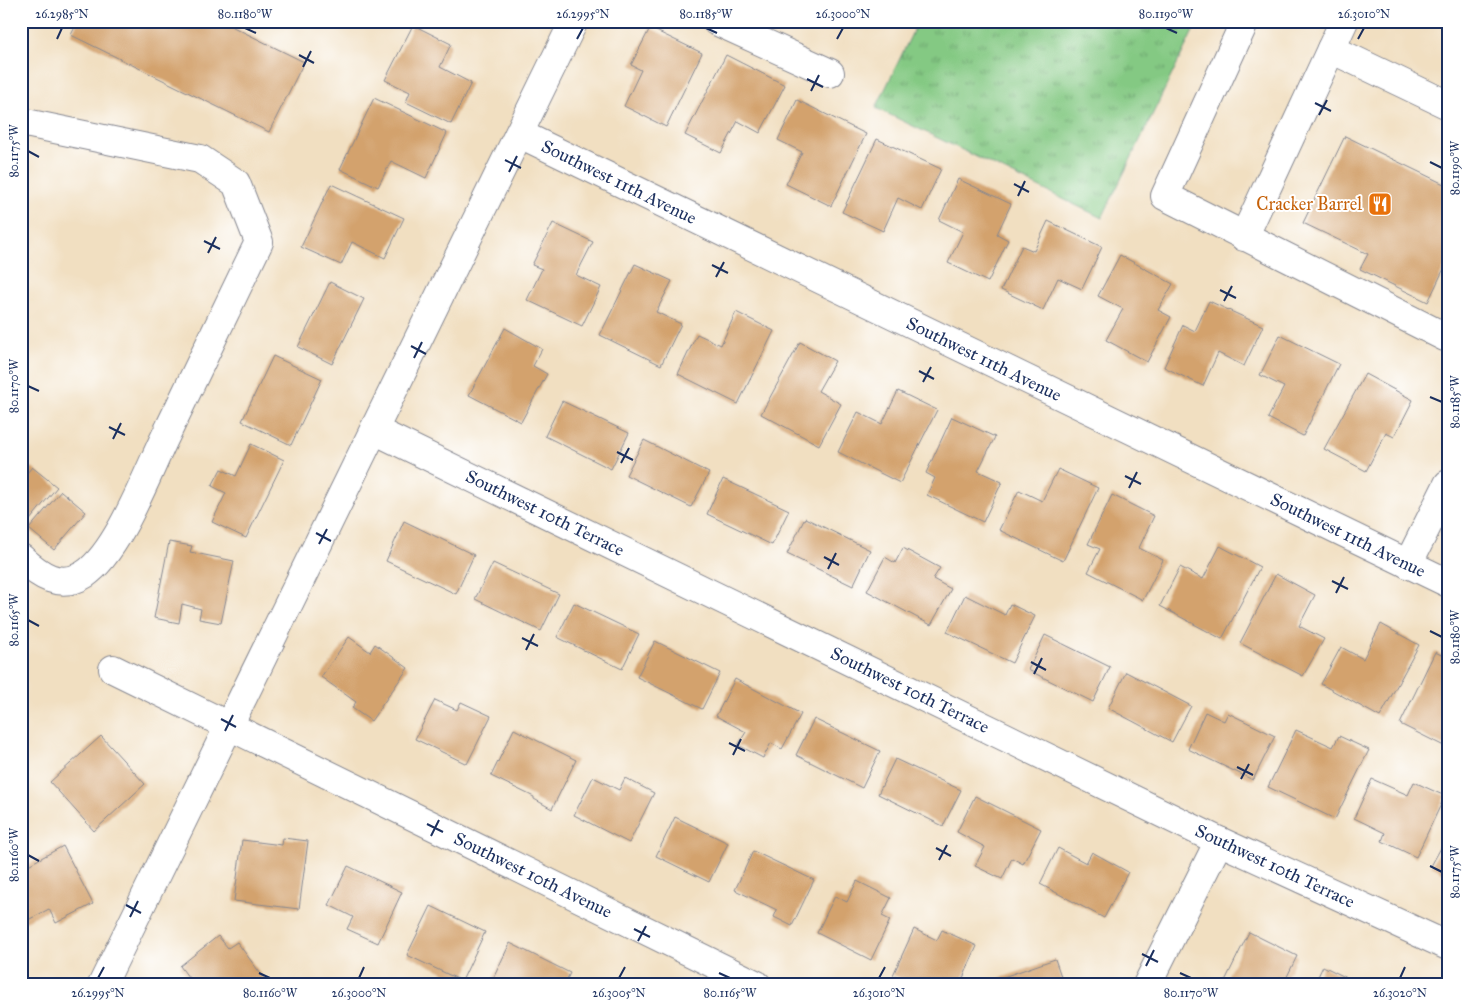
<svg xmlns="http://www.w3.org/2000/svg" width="1469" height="1006" viewBox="0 0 1469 1006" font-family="'IM FELL Great Primer',serif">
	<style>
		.grass { fill: url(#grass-tufts); stroke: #507c70 }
		.building { fill: #d3a26d }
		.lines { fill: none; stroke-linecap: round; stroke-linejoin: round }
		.minor-casing { stroke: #868790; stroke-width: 30 }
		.minor { stroke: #fff; stroke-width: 28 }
		.ticks { fill: none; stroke: #1b2f5e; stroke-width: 2 }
		.labels { text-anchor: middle; stroke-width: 4; stroke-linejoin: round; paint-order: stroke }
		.street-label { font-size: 18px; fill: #1b2f5e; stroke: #fff }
		.food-label { font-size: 18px; fill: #c56008; stroke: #fff; text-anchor: end }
		.neatline { fill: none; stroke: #1b2f5e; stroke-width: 2 }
		.ticks-label { font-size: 12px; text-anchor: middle; fill: #1b2f5e }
	</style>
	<defs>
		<pattern id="grass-tufts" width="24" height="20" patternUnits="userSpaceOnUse" patternTransform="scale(1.25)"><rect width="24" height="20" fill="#84c983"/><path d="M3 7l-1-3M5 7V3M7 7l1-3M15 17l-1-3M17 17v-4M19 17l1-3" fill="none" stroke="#6ba46e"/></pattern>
	</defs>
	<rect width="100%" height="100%" fill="#fff"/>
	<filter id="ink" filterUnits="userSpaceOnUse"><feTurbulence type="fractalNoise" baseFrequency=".02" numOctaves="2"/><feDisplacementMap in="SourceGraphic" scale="10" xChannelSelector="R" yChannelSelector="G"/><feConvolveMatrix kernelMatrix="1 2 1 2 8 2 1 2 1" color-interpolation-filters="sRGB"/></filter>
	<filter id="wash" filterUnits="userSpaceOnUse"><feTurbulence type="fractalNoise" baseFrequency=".0096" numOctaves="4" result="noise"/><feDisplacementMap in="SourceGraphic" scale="20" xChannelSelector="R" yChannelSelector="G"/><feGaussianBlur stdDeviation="1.12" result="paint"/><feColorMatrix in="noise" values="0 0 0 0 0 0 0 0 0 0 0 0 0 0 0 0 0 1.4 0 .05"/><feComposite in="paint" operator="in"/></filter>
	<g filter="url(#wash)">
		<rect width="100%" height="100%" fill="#f1dfc1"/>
		<polygon class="grass" points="918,21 1198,21 1102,218 876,108"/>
		<g id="blocks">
			<g class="building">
				<polygon points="78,21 221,21 304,62 269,132 71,35"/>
				<polygon points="413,25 451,44 440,67 471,83 451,124 406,102 410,92 385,80"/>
				<polygon points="650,28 702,53 666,127 624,106 641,70 631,65"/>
				<polygon points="726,55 785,85 760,133 738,121 721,153 685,135"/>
				<polygon points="374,98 447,133 426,178 391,161 378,187 340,169"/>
				<polygon points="797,100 866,134 831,206 786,184 802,152 778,140"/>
				<polygon points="1345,136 1448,186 1448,260 1428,302 1360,269 1368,254 1303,223"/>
				<polygon points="877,139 941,169 922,210 898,198 883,231 842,212"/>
				<polygon points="958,179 1011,204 997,234 1008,240 988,282 948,263 963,232 939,220"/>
				<polygon points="331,184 404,218 385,258 352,242 341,265 301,247"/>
				<polygon points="1048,221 1102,247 1082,289 1058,278 1043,310 1001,290 1022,246 1034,251"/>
				<polygon points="553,223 593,242 576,275 601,287 582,326 527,300 542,269 532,265"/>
				<polygon points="1120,255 1173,284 1158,310 1171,317 1147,362 1106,340 1123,309 1098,296"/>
				<polygon points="635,264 672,281 656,312 681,324 661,365 600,335"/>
				<polygon points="330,282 364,299 332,364 298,347"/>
				<polygon points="1209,301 1263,326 1244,366 1218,353 1203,386 1164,367 1183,325 1195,331"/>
				<polygon points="736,312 774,331 738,404 678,374 697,334 721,345"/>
				<polygon points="505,328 542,349 533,366 547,374 521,422 469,395"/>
				<polygon points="1280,335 1339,364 1303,436 1268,418 1284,387 1260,375"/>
				<polygon points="800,342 835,361 818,391 841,404 819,445 761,414"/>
				<polygon points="273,356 322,379 291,445 242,421"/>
				<polygon points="1365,374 1413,400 1394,437 1386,433 1366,471 1324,449"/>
				<polygon points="898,391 937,410 900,483 838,452 858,412 882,424"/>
				<polygon points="562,401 629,433 611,469 545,436"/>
				<polygon points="952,417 995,437 978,471 1002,482 983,522 927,495 935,478 926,473"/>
				<polygon points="644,440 709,473 691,507 626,475"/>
				<polygon points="251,444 284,460 246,538 212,522 226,493 212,486 221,469 236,476"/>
				<polygon points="32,467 57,487 25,526 21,523 21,480"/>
				<polygon points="1058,469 1098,488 1063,561 999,530 1019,490 1042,501"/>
				<polygon points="723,479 789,510 772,545 707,514"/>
				<polygon points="61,491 86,512 54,550 29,529"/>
				<polygon points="1112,495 1154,516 1139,548 1163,560 1143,600 1088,572 1100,549 1088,544"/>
				<polygon points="805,518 870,550 853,586 787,554"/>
				<polygon points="404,521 474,555 456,594 386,561"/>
				<polygon points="169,542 192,546 190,552 234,561 221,623 199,619 201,609 182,604 179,623 154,618"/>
				<polygon points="1220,546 1260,567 1222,639 1160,606 1180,567 1203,579"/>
				<polygon points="903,548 940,568 933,579 951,589 931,625 867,591 885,557 895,563"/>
				<polygon points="493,563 559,594 541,631 475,599"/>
				<polygon points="1276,574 1315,595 1299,626 1324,639 1303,676 1240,643"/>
				<polygon points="965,595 1005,615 1010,604 1035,616 1012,663 947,632"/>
				<polygon points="574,603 639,634 622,669 557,637"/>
				<polygon points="1381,624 1419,645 1380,717 1321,684 1341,647 1363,659"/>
				<polygon points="1045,635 1110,667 1093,702 1028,670"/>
				<polygon points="349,637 370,652 375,644 408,668 371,721 352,708 356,702 321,677"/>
				<polygon points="655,641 720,673 702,709 637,677"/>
				<polygon points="1435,652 1448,658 1448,748 1400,724"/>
				<polygon points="1126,672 1191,706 1172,742 1108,708"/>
				<polygon points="735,679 801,714 782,749 771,743 763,758 738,745 746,732 716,716"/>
				<polygon points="435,700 457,710 461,702 491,716 467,764 415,739"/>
				<polygon points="1205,712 1224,721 1228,713 1275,736 1253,780 1188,749"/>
				<polygon points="814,719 880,751 862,788 796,755"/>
				<polygon points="514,729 576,760 552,809 534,799 534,797 491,776"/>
				<polygon points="1296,730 1333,747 1339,736 1369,750 1335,819 1268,787"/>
				<polygon points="101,736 145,784 94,831 50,782"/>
				<polygon points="895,759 961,790 943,826 878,794"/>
				<polygon points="593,777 619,790 625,778 654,793 629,843 574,815"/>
				<polygon points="1372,779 1408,795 1414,782 1445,796 1416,857 1382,841 1385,833 1354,818"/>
				<polygon points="975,796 1041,829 1023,864 1012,858 1002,879 975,866 985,847 957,832"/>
				<polygon points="675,817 728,843 709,882 656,856"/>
				<polygon points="1448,835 1448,875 1431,866"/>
				<polygon points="283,838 308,841 299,909 234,901 242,840 282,845"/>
				<polygon points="63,846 93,904 56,923 49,909 24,922 21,917 21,869"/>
				<polygon points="1058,848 1086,863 1092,852 1128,872 1104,918 1040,884"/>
				<polygon points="753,851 814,880 792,926 774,917 777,910 735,890"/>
				<polygon points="348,866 402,892 378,943 347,929 353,917 329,905"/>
				<polygon points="857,881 891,898 882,916 890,920 871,960 817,933 835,896 847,902"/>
				<polygon points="431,906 485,932 462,981 407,955"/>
				<polygon points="914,929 937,940 942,930 977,946 960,985 916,985 893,975"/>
				<polygon points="1249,932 1297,956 1283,985 1223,985"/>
				<polygon points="218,936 228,948 237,942 266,981 261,985 194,985 180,966"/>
				<polygon points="510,943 570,973 564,985 490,985"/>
				<polygon points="1055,959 1064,985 993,985 992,981"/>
				<polygon points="1323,966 1361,985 1314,985"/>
			</g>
		</g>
	</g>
	<g filter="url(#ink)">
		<use href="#blocks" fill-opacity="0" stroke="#868790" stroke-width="1"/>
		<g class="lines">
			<g class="minor-casing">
				<g id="minor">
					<polyline points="716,21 830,73"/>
					<polyline points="1245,21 1165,196 1445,337 1448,333"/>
					<polyline points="1331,49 1448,105"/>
					<path d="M21 122 200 159 236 183 259 242C228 307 196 372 165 437 147 474 118 552 85 574 60 590 39 575 21 558"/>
					<polyline points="520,134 1448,583"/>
					<polyline points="1244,237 1344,21"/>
					<polyline points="374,430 1219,841 1448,946"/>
					<polyline points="1408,564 1448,484"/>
					<polyline points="113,669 757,985"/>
					<polyline points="102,985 574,21"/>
					<polyline points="1147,985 1219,841"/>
				</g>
			</g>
			<use href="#minor" class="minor"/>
		</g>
	</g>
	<path class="ticks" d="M245 28 256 33M706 28 717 33M1166 28 1177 33M57 39 62 28M577 39 583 28M837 39 843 28M1358 39 1364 28M299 55 314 63M303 67 311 51M807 79 823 87M811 91 819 75M1315 103 1331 111M1319 115 1327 100M28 151 39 157M505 160 521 168M1430 162 1442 168M509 172 517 156M1014 184 1029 192M1018 196 1025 181M204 241 220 249M208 253 216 237M712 265 728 273M716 277 724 262M1220 290 1236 298M1224 301 1232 286M411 346 426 354M414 358 422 342M919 371 934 379M923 382 931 367M28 386 39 391M1430 397 1442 402M109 427 125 435M113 439 121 423M617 452 633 460M621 463 629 448M1125 476 1141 484M1129 488 1137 472M316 533 331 541M319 544 327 529M824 557 839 565M828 569 836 553M1332 581 1348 589M1336 593 1344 577M28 620 39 626M1430 631 1442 637M522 638 538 646M526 650 534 634M1031 662 1046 670M1034 674 1042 658M221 719 236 727M225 731 233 715M729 743 745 751M733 755 741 739M1237 767 1253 775M1241 779 1249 764M427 824 443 832M431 836 439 820M936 848 951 856M28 855 39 861M939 860 947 845M1430 866 1442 872M126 905 141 913M130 917 138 901M634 929 650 937M638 941 646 926M1142 954 1158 962M1146 966 1154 950M259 973 270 978M719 973 730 978M1180 973 1191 978M98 978 104 967M359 978 364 967M619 978 625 967M879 978 885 967M1400 978 1405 967"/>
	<defs>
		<g id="restaurant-square" transform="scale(1.25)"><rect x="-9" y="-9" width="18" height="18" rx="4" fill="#e8710a" stroke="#fff"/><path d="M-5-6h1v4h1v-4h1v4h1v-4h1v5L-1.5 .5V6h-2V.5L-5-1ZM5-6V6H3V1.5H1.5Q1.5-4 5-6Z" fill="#fff"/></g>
	</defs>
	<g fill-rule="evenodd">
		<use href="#restaurant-square" x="1380" y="204"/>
	</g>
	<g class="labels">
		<g class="street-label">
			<text transform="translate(619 182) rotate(26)" y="6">Southwest 11th Avenue</text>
			<text transform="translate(984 359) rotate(26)" y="6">Southwest 11th Avenue</text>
			<text transform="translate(545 513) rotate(26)" y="6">Southwest 10th Terrace</text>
			<text transform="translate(1348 535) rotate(26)" y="6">Southwest 11th Avenue</text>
			<text transform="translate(910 690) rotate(26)" y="6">Southwest 10th Terrace</text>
			<text transform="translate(1275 866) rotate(25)" y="6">Southwest 10th Terrace</text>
			<text transform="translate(533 875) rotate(26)" y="6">Southwest 10th Avenue</text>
		</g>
		<g class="food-label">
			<text x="1362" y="210">Cracker Barrel</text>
		</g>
	</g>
	<rect width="1469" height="1006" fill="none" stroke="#fff" stroke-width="55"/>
	<rect x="28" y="28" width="1414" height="950" class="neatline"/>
	<g class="ticks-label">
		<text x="62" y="18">26.2985°N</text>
		<text x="245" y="18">80.1180°W</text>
		<text x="583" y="18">26.2995°N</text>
		<text x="706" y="18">80.1185°W</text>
		<text x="843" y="18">26.3000°N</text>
		<text x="1166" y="18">80.1190°W</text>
		<text x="1364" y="18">26.3010°N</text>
		<text transform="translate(14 151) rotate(-90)" y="4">80.1175°W</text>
		<text transform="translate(1455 168) rotate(-90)" y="4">80.1190°W</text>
		<text transform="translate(14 386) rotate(-90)" y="4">80.1170°W</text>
		<text transform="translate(1455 402) rotate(-90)" y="4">80.1185°W</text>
		<text transform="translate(14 620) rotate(-90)" y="4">80.1165°W</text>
		<text transform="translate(1455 637) rotate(-90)" y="4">80.1180°W</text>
		<text transform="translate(14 855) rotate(-90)" y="4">80.1160°W</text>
		<text transform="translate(1455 872) rotate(-90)" y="4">80.1175°W</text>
		<text x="98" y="997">26.2995°N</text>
		<text x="270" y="997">80.1160°W</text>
		<text x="359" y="997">26.3000°N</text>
		<text x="619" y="997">26.3005°N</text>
		<text x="730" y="997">80.1165°W</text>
		<text x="879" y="997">26.3010°N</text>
		<text x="1191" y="997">80.1170°W</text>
		<text x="1400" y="997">26.3020°N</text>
	</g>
</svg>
